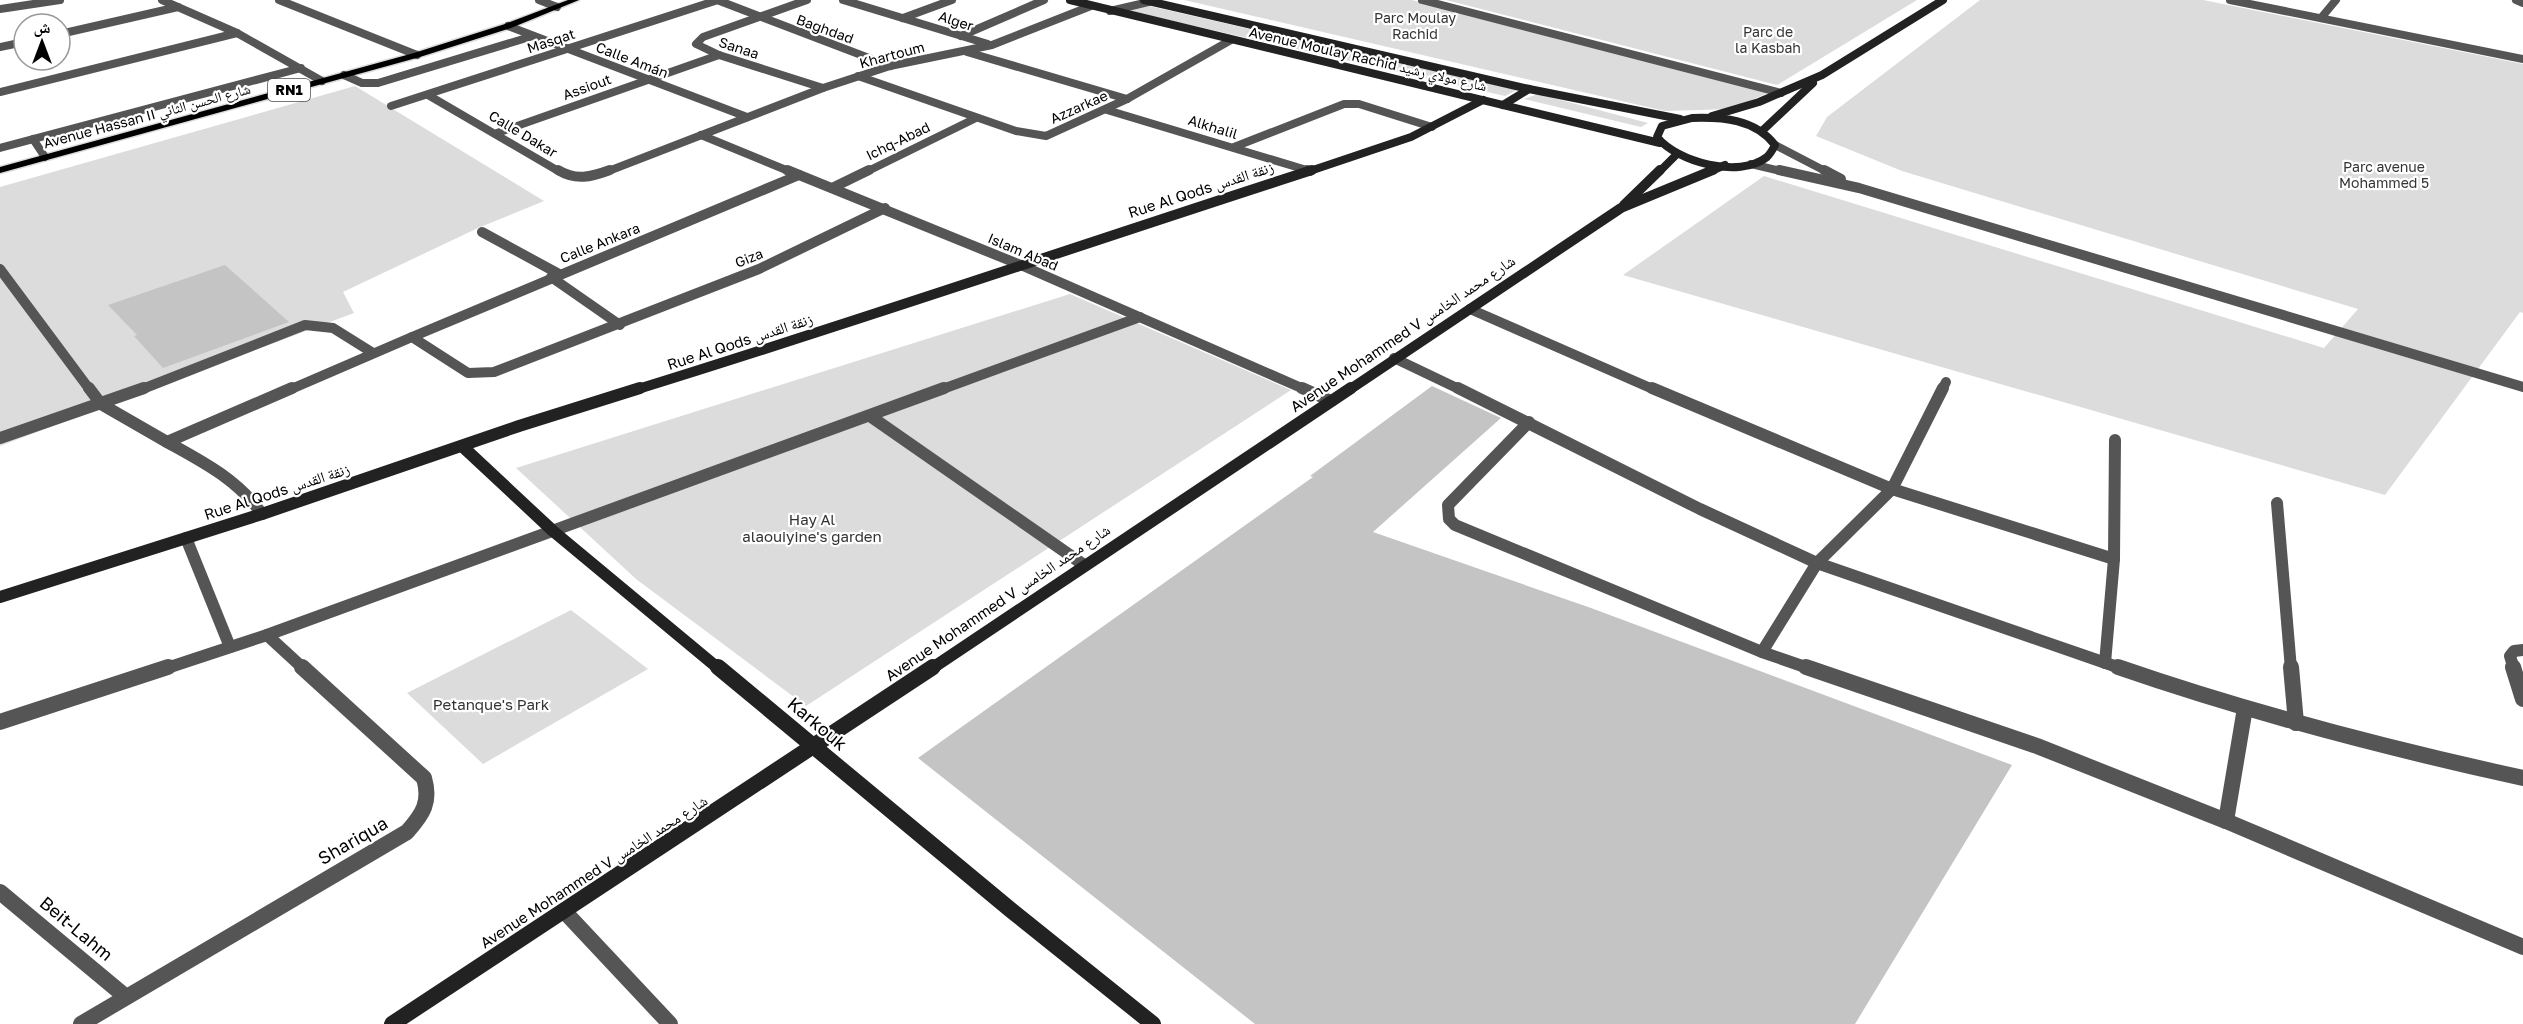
<svg xmlns="http://www.w3.org/2000/svg" width="2523" height="1024" viewBox="0 0 2523 1024" font-family="'Golos Text','Noto Naskh Arabic',sans-serif">
	<style>
		.green { fill: #dcdcdc }
		.building { fill: #c4c4c4 }
		.lines { fill: none; stroke-linecap: round; stroke-linejoin: round }
		.primary-casing { stroke: #dbdbdb; stroke-width: 3 }
		.lane { stroke: #555; stroke-width: 8 }
		.street-far3 { stroke: #555; stroke-width: 8 }
		.street-far2 { stroke: #555; stroke-width: 10 }
		.street-far1 { stroke: #555; stroke-width: 12 }
		.street { stroke: #555; stroke-width: 16 }
		.secondary-far3 { stroke: #222; stroke-width: 8 }
		.secondary-far2 { stroke: #222; stroke-width: 10 }
		.secondary-far1 { stroke: #222; stroke-width: 12 }
		.secondary { stroke: #222; stroke-width: 16 }
		.primary { fill: #000; fill-rule: evenodd }
		.labels { text-anchor: middle; stroke-width: 4.5; stroke-linejoin: round; paint-order: stroke }
		.far-park-label { font-size: 14px; fill: #333; stroke: #fff }
		.far-street-label { font-size: 14px; fill: #000; stroke: #fff }
		.shield { fill: #fff; stroke: #4c4c4c; stroke-width: 1.5 }
		.shield-label { font-size: 14px; font-weight: bold; fill: #000 }
		.street-label { font-size: 15px; fill: #000; stroke: #fff }
		.park-label { font-size: 15px; fill: #333; stroke: #fff }
		.near-street-label { font-size: 18px; fill: #000; stroke: #fff }
	</style>
	<rect width="100%" height="100%" fill="#fff"/>
	<g class="green">
		<polygon points="1184,0 1412,0 1768,93 1730,109 1665,111"/>
		<polygon points="1446,0 1917,0 1777,85"/>
		<polygon points="1980,0 2203,0 2523,64 2523,313 2520,312 2385,495 1623,275 1764,176 2324,348 2358,309 1902,171 1816,136 1827,117"/>
		<polygon points="1149,6 1517,90 1505,96 1124,10"/>
		<polygon points="355,86 544,201 478,228 343,292 354,313 0,446 0,187"/>
		<polygon points="1538,94 1648,123 1641,127 1524,99"/>
		<polygon points="1070,294 1291,390 806,706 636,579 516,468"/>
		<polygon points="571,610 648,669 483,764 407,693"/>
	</g>
	<g class="building">
		<polygon points="225,265 289,322 163,368 134,336 137,335 108,305"/>
		<polygon points="1432,386 1501,418 1373,532 1591,608 2012,765 1855,1024 1255,1024 918,758 1313,477 1310,476"/>
	</g>
	<g class="lines">
		<g class="primary-casing">
			<polygon id="primary" points="568,0 579,0 511,28 420,57 0,173 0,167 414,53 505,24"/>
		</g>
		<g class="lane">
			<polyline points="2516,0 2523,3"/>
			<polyline points="903,18 952,0"/>
			<polyline points="2321,18 2336,0"/>
			<polyline points="961,36 1044,0"/>
		</g>
		<g class="street-far3">
			<polyline points="162,0 237,33 322,81"/>
			<polyline points="279,0 417,55"/>
			<polyline points="539,0 557,7"/>
			<polyline points="717,0 890,66"/>
			<polyline points="807,0 703,37 696,44 719,55 823,88"/>
			<polyline points="843,0 988,44"/>
			<polyline points="1422,0 1781,93"/>
			<polyline points="2230,0 2523,59"/>
			<polyline points="0,9 60,0"/>
			<polyline points="1110,11 1157,0"/>
			<polyline points="508,26 747,117"/>
			<polyline points="60,34 178,7"/>
			<polyline points="0,47 24,42"/>
			<polyline points="967,52 1127,99"/>
			<polyline points="344,75 362,83 378,83 533,36"/>
			<polyline points="858,76 1016,131 1046,136 1127,99 1231,40"/>
			<polyline points="0,92 237,33"/>
			<polyline points="428,95 560,172"/>
			<polyline points="391,106 718,0"/>
			<polyline points="1107,110 1310,171"/>
			<polyline points="497,133 719,55"/>
			<polyline points="701,135 791,172"/>
			<polyline points="33,139 45,157"/>
			<polyline points="1775,145 1827,172"/>
			<polyline points="1234,147 1344,104 1359,104 1432,127"/>
			<polyline points="0,148 301,68"/>
			<polyline points="1751,164 1785,172"/>
			<polyline points="606,172 823,88 890,66 992,45 1091,6"/>
			<polyline points="866,172 976,118"/>
		</g>
		<g class="street-far2">
			<path d="M558 170C576 181 591 177 610 170"/>
			<polyline points="787,170 1023,266 1306,390"/>
			<polyline points="1307,170 1310,171"/>
			<polyline points="1779,170 1859,188 2523,387"/>
			<polyline points="1824,170 1841,179"/>
			<polyline points="832,188 869,170"/>
			<polyline points="482,232 559,274"/>
			<polyline points="0,269 90,390"/>
			<polyline points="551,277 620,325"/>
			<polyline points="1470,309 1655,390"/>
			<polyline points="412,337 799,175"/>
			<polyline points="1394,358 1461,390"/>
			<polyline points="140,390 305,325 333,328 373,353"/>
			<polyline points="289,390 412,337 468,373 494,372 759,269 885,208"/>
			<polyline points="940,390 1140,317"/>
			<polyline points="1942,390 1946,382"/>
		</g>
		<g class="street-far1">
			<polyline points="89,388 101,404 167,442"/>
			<polyline points="1302,388 1331,401"/>
			<polyline points="1458,388 1700,509 1817,563 2123,669"/>
			<polyline points="1652,388 1892,489 2114,559"/>
			<polyline points="870,416 1084,565"/>
			<polyline points="1529,422 1448,505 1449,519 1455,525 1762,652 1811,669"/>
			<polyline points="0,438 144,388"/>
			<polyline points="2277,503 2291,669"/>
			<path d="M262 514C237 479 203 462 167 442L292 388"/>
			<polyline points="186,538 230,647"/>
			<polyline points="267,635 304,669"/>
			<polyline points="1762,652 1817,563 1892,489 1943,388"/>
			<polyline points="2105,663 2114,559 2115,440"/>
			<polyline points="164,669 267,635 944,388"/>
			<polyline points="2514,669 2510,656 2514,651 2523,650"/>
		</g>
		<g class="street">
			<polyline points="1806,667 2037,746 2226,821 2523,947"/>
			<path d="M2118 667C2251 713 2386 748 2523 778"/>
			<polyline points="2291,667 2296,723"/>
			<polyline points="2513,667 2523,699"/>
			<polyline points="0,722 168,667"/>
			<polyline points="2226,821 2245,708"/>
			<polyline points="0,892 126,997"/>
			<polyline points="564,911 670,1024"/>
			<path d="M81 1024 407 832C423 814 431 802 424 778L302 667"/>
		</g>
		<g class="secondary-far3">
			<polyline points="1070,0 1660,143"/>
			<polyline points="1144,0 1529,89 1680,119"/>
			<polyline points="1503,105 1529,89"/>
			<polyline points="1712,116 1759,102 1822,75 1943,0"/>
			<path d="M1692 118C1723 117 1755 119 1775 145 1773 149 1770 154 1767 157 1739 179 1677 162 1657 137L1662 126Z"/>
			<polyline points="1762,131 1813,83"/>
			<polyline points="1307,172 1411,137 1483,100"/>
			<polyline points="1659,172 1676,155"/>
			<polyline points="1709,172 1725,165"/>
		</g>
		<g class="secondary-far2">
			<polyline points="1624,205 1660,170"/>
			<path d="M635 390C862 320 1086 243 1312 170"/>
			<polyline points="1349,390 1621,208 1713,170"/>
		</g>
		<g class="secondary-far1">
			<polyline points="462,446 553,531 719,669"/>
			<polyline points="0,597 262,514 519,426 640,388"/>
			<polyline points="931,669 1351,388"/>
		</g>
		<g class="secondary">
			<polyline points="718,667 1012,911 1153,1024"/>
			<polyline points="392,1024 933,667"/>
		</g>
		<use href="#primary" class="primary"/>
	</g>
	<g class="labels">
		<g class="far-park-label">
			<text x="1415" y="23">Parc Moulay<tspan x="1415" dy="16">Rachid</tspan></text>
			<text x="1768" y="37">Parc de<tspan x="1768" dy="16">la Kasbah</tspan></text>
			<text x="2384" y="172">Parc avenue<tspan x="2384" dy="16">Mohammed 5</tspan></text>
		</g>
		<g class="far-street-label">
			<text transform="translate(956 21) rotate(18)" y="5">Alger</text>
			<text transform="translate(825 29) rotate(20)" y="5">Baghdad</text>
			<text transform="translate(551 41) rotate(-18)" y="5">Masqat</text>
			<text transform="translate(739 48) rotate(18)" y="5">Sanaa</text>
			<text transform="translate(892 55) rotate(-15)" y="5">Khartoum</text>
			<text transform="translate(1368 59) rotate(13)" y="5">Avenue Moulay Rachid شارع مولاي رشيد</text>
			<text transform="translate(632 60) rotate(21)" y="5">Calle Amán</text>
			<text transform="translate(587 87) rotate(-20)" y="5">Assiout</text>
			<text transform="translate(1079 107) rotate(-24)" y="5">Azzarkae</text>
			<text transform="translate(147 116) rotate(-15)" y="5">Avenue Hassan II شارع الحسن الثاني</text>
			<text transform="translate(1213 127) rotate(17)" y="5">Alkhalil</text>
			<text transform="translate(523 134) rotate(31)" y="5">Calle Dakar</text>
			<text transform="translate(898 141) rotate(-26)" y="5">Ichq-Abad</text>
			<text transform="translate(600 243) rotate(-22)" y="5">Calle Ankara</text>
			<text transform="translate(1023 252) rotate(23)" y="5">Islam Abad</text>
			<text transform="translate(749 258) rotate(-22)" y="5">Giza</text>
		</g>
		<rect class="shield" x="268" y="79" width="42" height="22" rx="4.5"/>
		<g class="shield-label">
			<text x="289" y="95">RN1</text>
		</g>
		<g class="street-label">
			<text transform="translate(1201 190) rotate(-18)" y="5">Rue Al Qods زنقة القدس</text>
			<text transform="translate(1403 334) rotate(-34)" y="5">Avenue Mohammed V شارع محمد الخامس</text>
			<text transform="translate(740 342) rotate(-18)" y="5">Rue Al Qods زنقة القدس</text>
			<text transform="translate(277 492) rotate(-18)" y="5">Rue Al Qods زنقة القدس</text>
			<text transform="translate(998 603) rotate(-34)" y="5">Avenue Mohammed V شارع محمد الخامس</text>
			<text transform="translate(594 872) rotate(-33)" y="5">Avenue Mohammed V شارع محمد الخامس</text>
		</g>
		<g class="park-label">
			<text x="812" y="525">Hay Al<tspan x="812" dy="17">alaouiyine's garden</tspan></text>
			<text x="491" y="710">Petanque's Park</text>
		</g>
		<g class="near-street-label">
			<text transform="translate(817 724) rotate(40)" y="6">Karkouk</text>
			<text transform="translate(353 841) rotate(-30)" y="6">Shariqua</text>
			<text transform="translate(76 929) rotate(40)" y="6">Beit-Lahm</text>
		</g>
	</g>
	<g transform="translate(42 42)"><circle r="28" fill="#ffffff" stroke="#999999" stroke-width="1.5"/>
	<path d="M0-4.5L10 22L0 15L-10 22Z" fill="#000000"/>
	<text y="-9" font-size="16" font-weight="bold" text-anchor="middle" fill="#000000">ش</text>
	</g>
</svg>
